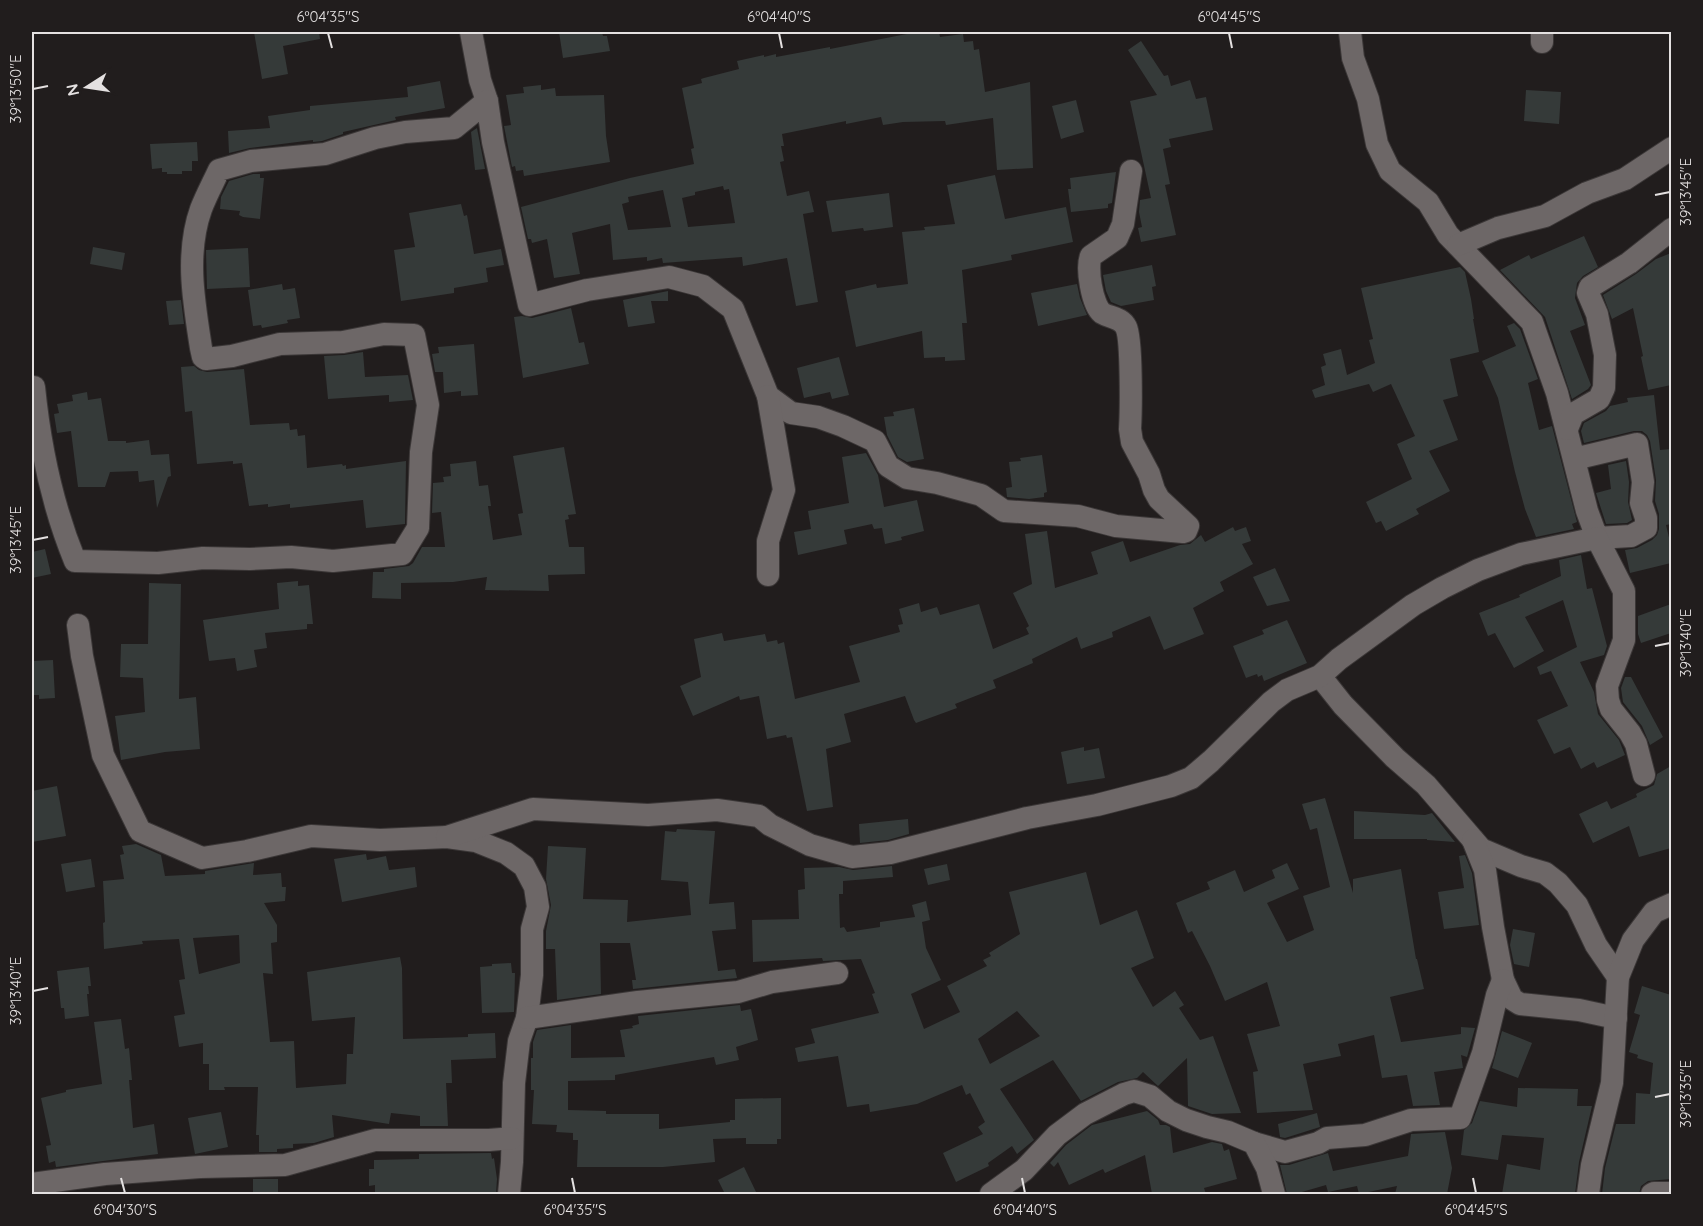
<svg xmlns="http://www.w3.org/2000/svg" width="1703" height="1226" viewBox="0 0 1703 1226" font-family="Quicksand,sans-serif">
	<style>
		.building { fill: #353a39; fill-rule: evenodd }
		.lines { fill: none; stroke-linecap: round; stroke-linejoin: round }
		.street-casing { stroke: #3b3737; stroke-width: 24 }
		.street { stroke: #6d6767; stroke-width: 22 }
		.ticks { fill: none; stroke: #e4e1e1; stroke-width: 2 }
		.neatline { fill: none; stroke: #e4e1e1; stroke-width: 2 }
		.ticks-label { font-size: 15px; text-anchor: middle; fill: #e4e1e1 }
	</style>
	<rect width="100%" height="100%" fill="#211d1d"/>
	<g class="building">
		<polygon points="254,32 319,32 320,39 283,46 288,74 262,79"/>
		<polygon points="559,32 602,32 603,36 607,36 610,51 563,58"/>
		<path d="M917 32H939L940 37 963 34 964 42 973 41 974 50 979 49 985 92 1030 82 1033 168 997 170 993 118 946 125 945 121 903 122 883 125 881 117 846 124V121L782 134 784 146H781L784 161 780 162 787 196 809 191 814 212 803 214 818 302 796 306 787 258 743 266 742 257 663 263 662 258 647 261V257L613 260 610 224 572 233 580 274 554 278 547 239 532 243 531 239H528L521 207 630 178 694 164 691 149 694 148 682 88 702 83 701 79 704 78 739 69 737 61 764 55V57L776 54V57L830 47V49ZM723 186 724 190 729 189 735 223 688 227 682 198 695 195V192ZM663 190 671 227 628 230 622 204 629 202 628 197Z"/>
		<polygon points="1141,41 1164,76 1168,75 1171,86 1190,80 1196,99 1206,97 1213,130 1169,139 1171,147 1163,149 1170,184 1165,185 1176,235 1141,242 1138,228 1142,227 1139,212 1140,200 1151,198 1130,101 1157,95 1128,50"/>
		<polygon points="440,81 445,108 395,117 396,120 343,132 343,134 322,141 313,142 313,140 250,148 229,153 228,131 270,128 268,116 310,110 310,106 408,97 407,87"/>
		<polygon points="541,85 541,90 555,88 556,96 604,95 606,136 610,162 524,176 523,170 516,171 515,166 512,167 504,126 511,125 506,95 524,93 523,87"/>
		<polygon points="1526,90 1561,92 1559,124 1524,121"/>
		<polygon points="1076,100 1084,132 1061,139 1052,106"/>
		<polygon points="477,128 485,169 475,170 471,132"/>
		<polygon points="197,142 198,161 192,161 192,171 182,171 182,174 167,174 167,172 162,172 162,168 152,169 150,144"/>
		<polygon points="1116,172 1112,203 1108,204 1108,208 1071,212 1068,189 1071,189 1070,178"/>
		<polygon points="253,174 260,174 260,178 264,178 260,219 243,217 239,215 240,211 220,209 221,197 229,181"/>
		<polygon points="995,175 1005,219 1066,207 1073,242 1011,255 1012,260 962,270 967,323 962,323 965,360 945,361 945,357 924,358 922,331 856,347 845,291 876,284 877,288 908,284 902,232 925,230 924,227 955,224 947,185"/>
		<polygon points="889,193 893,227 864,231 863,228 832,232 826,201"/>
		<polygon points="461,204 464,216 467,215 474,254 501,249 504,265 486,268 488,282 454,288 454,293 401,301 394,250 415,247 409,213"/>
		<polygon points="1584,236 1598,267 1583,276 1577,283 1575,298 1585,325 1570,331 1591,385 1588,389 1572,399 1545,317 1500,270 1529,255 1531,259"/>
		<polygon points="93,247 125,253 122,270 90,264"/>
		<polygon points="248,248 250,287 207,289 206,250"/>
		<polygon points="1671,253 1671,385 1648,390 1641,357 1643,356 1633,308 1612,319 1603,295 1636,274 1656,259"/>
		<polygon points="1152,265 1156,286 1152,287 1154,300 1121,306 1111,302 1106,291 1103,275"/>
		<polygon points="1460,267 1465,272 1471,299 1474,319 1473,319 1479,352 1450,359 1458,396 1443,400 1458,440 1429,451 1450,491 1416,509 1419,514 1386,531 1381,521 1376,523 1366,502 1412,479 1397,444 1415,436 1391,384 1373,392 1369,384 1315,398 1312,390 1325,385 1321,367 1326,365 1323,354 1341,349 1347,375 1375,363 1369,340 1373,339 1361,288"/>
		<polygon points="282,284 283,290 295,288 300,318 287,320 288,323 262,328 261,325 253,326 248,290"/>
		<polygon points="1077,284 1080,298 1087,315 1038,326 1031,293"/>
		<polygon points="668,291 668,301 651,301 655,323 628,327 623,300"/>
		<polygon points="181,300 184,324 169,325 166,301"/>
		<polygon points="571,308 579,343 584,342 589,364 523,378 514,317 522,316 532,318"/>
		<polygon points="1514,323 1520,329 1538,379 1528,383 1539,430 1552,426 1577,522 1572,524 1574,529 1536,537 1525,509 1515,472 1498,398 1482,361 1516,346 1507,326"/>
		<polygon points="474,344 478,395 461,396 461,391 444,393 443,372 435,372 432,354 439,353 438,347"/>
		<polygon points="363,352 365,377 408,375 413,400 389,402 389,395 328,399 324,356 344,355"/>
		<polygon points="839,357 849,395 832,399 830,392 804,398 797,368"/>
		<polygon points="194,366 199,370 207,372 244,369 250,425 289,423 290,430 297,429 298,436 305,435 307,468 342,464 343,466 346,465 346,469 406,461 405,524 366,528 363,500 290,508 290,504 268,507 268,504 249,506 242,463 233,464 233,461 197,464 192,411 185,412 181,367"/>
		<polygon points="87,392 88,400 101,398 108,441 126,441 126,443 149,440 151,455 169,454 171,476 168,477 157,508 154,480 139,482 138,471 110,472 105,487 78,487 71,431 57,433 54,414 59,413 57,404 73,401 72,395"/>
		<polygon points="1654,395 1660,450 1671,449 1671,524 1666,525 1671,546 1671,563 1630,573 1625,550 1637,548 1652,540 1657,535 1659,529 1659,514 1655,501 1656,480 1650,441 1647,435 1642,431 1634,431 1584,443 1581,431 1584,423 1606,411 1610,406 1628,402 1627,398"/>
		<polygon points="914,408 924,459 907,462 898,457 887,435 884,417 894,416 893,412"/>
		<polygon points="564,447 576,514 568,515 569,519 565,520 569,547 584,547 585,574 548,575 549,591 485,590 487,577 453,582 401,583 401,599 372,598 373,572 384,572 384,569 409,566 413,563 422,547 445,547 441,512 432,513 433,483 444,482 443,477 451,476 450,464 476,461 479,486 488,485 491,506 488,506 493,540 522,535 518,514 523,513 513,456"/>
		<polygon points="866,453 878,475 884,507 917,500 924,531 901,537 902,540 885,544 882,528 874,529 872,524 844,530 847,544 798,555 794,532 811,529 808,511 849,503 842,457"/>
		<polygon points="1042,455 1047,492 1044,493 1044,497 1029,499 1007,497 1006,488 1012,487 1009,462 1021,461 1020,458"/>
		<polygon points="1626,461 1629,482 1628,502 1632,520 1627,523 1606,524 1596,493 1611,489 1608,465"/>
		<polygon points="1233,527 1235,531 1246,527 1251,541 1242,544 1253,564 1220,582 1224,591 1193,608 1204,634 1164,650 1150,616 1112,632 1113,637 1081,649 1077,637 1032,659 1033,663 993,680 996,688 955,704 957,708 916,723 914,720 905,696 844,714 851,742 826,749 833,807 807,811 792,737 787,738 786,735 767,739 759,696 740,700 739,696 693,716 680,686 701,677 694,639 722,633 724,641 765,634 767,642 777,640 778,644 784,642 795,699 860,682 849,646 900,632 898,625 903,624 899,609 919,603 921,612 937,607 940,615 979,604 993,649 1029,634 1026,628 1029,626 1013,593 1032,584 1025,534 1047,531 1055,588 1098,574 1091,552 1123,541 1130,562 1180,545 1190,544 1201,535 1205,542"/>
		<polygon points="45,549 51,574 32,578 32,552"/>
		<polygon points="1581,555 1587,589 1592,588 1607,646 1604,655 1580,662 1594,692 1598,714 1619,740 1625,755 1597,768 1594,762 1581,769 1570,747 1554,754 1537,720 1568,706 1551,671 1540,675 1537,667 1577,647 1563,600 1525,617 1544,651 1514,668 1495,633 1488,636 1479,613 1520,597 1519,595 1561,576 1559,560"/>
		<polygon points="1275,568 1290,601 1267,606 1253,577"/>
		<polygon points="298,581 298,586 309,585 313,624 307,624 307,629 265,633 267,648 254,650 257,667 237,671 235,658 209,661 203,620 279,609 277,583"/>
		<polygon points="149,583 181,584 179,699 196,697 200,749 165,752 121,760 115,716 145,712 143,678 120,677 121,644 148,644"/>
		<polygon points="1671,604 1671,633 1641,643 1638,634 1638,616"/>
		<polygon points="1287,620 1307,663 1264,681 1262,675 1258,677 1257,674 1246,678 1233,646 1264,634 1262,630"/>
		<polygon points="53,660 55,698 39,699 39,695 32,695 32,661"/>
		<polygon points="1625,677 1631,677 1663,737 1650,745 1642,726 1623,702 1621,688"/>
		<polygon points="1084,747 1084,751 1099,748 1105,778 1067,784 1061,752"/>
		<polygon points="1671,766 1671,848 1639,857 1629,826 1593,843 1579,814 1607,801 1611,809 1637,797 1636,794 1654,785 1657,774"/>
		<polygon points="57,786 66,836 32,842 32,791"/>
		<polygon points="1325,798 1353,893 1353,879 1401,869 1416,959 1417,959 1424,989 1390,997 1401,1042 1461,1034 1461,1027 1475,1028 1467,1057 1461,1055 1463,1068 1434,1072 1440,1105 1413,1106 1407,1075 1382,1078 1374,1035 1338,1044 1341,1056 1303,1064 1313,1110 1257,1113 1253,1072 1258,1071 1247,1034 1280,1026 1267,982 1225,1001 1210,966 1192,931 1188,933 1176,903 1210,889 1207,882 1235,870 1244,892 1275,878 1272,870 1287,863 1299,889 1267,903 1287,942 1314,930 1303,896 1330,887 1317,828 1310,830 1302,804"/>
		<polygon points="1354,811 1425,815 1432,813 1455,842 1427,840 1427,839 1354,839"/>
		<polygon points="908,819 909,834 888,840 860,843 859,824"/>
		<polygon points="677,829 715,831 709,904 734,902 736,929 712,931 718,971 735,969 737,978 633,989 632,980 636,980 630,943 600,943 601,994 557,1000 555,949 546,949 546,931 551,905 546,879 548,846 586,848 583,899 628,900 627,922 691,915 688,882 661,880 665,831 676,832"/>
		<path d="M136 844 161 855 165 876 205 874V871L254 863 253 875 281 873 282 887H286L285 901 264 903 277 925V942L271 943 273 974 263 973 270 1042 294 1041 296 1088 346 1084 347 1054H353L355 1017 312 1021 307 972 400 957 402 968 403 1039 468 1037V1034L495 1033 496 1058 451 1060 452 1083H446L448 1126H420V1116L391 1113 389 1124 332 1115 334 1137 314 1143 293 1144V1148L277 1149V1152H259V1135H256L258 1087H224L225 1090H209V1064H203V1043L179 1047 174 1016 185 1014 179 980 185 979 179 939 142 941 143 944 104 949 103 923 105 922 103 881 124 879 120 855 124 854 122 846ZM239 935 240 963 199 974 193 938Z"/>
		<polygon points="366,854 367,860 386,856 389,870 415,867 417,887 342,902 334,859"/>
		<polygon points="1465,855 1472,873 1479,925 1444,929 1438,892 1464,888 1459,856"/>
		<polygon points="91,859 95,887 66,892 61,864"/>
		<polygon points="947,864 950,880 928,885 924,869"/>
		<path d="M892 866 893 877 843 881V894H839L840 928 844 927 847 932 880 927V922L915 917 912 905 926 901 930 920 922 922 926 948 941 980 911 994 924 1029 960 1012 947 986 987 966 983 960 991 956 989 953 1020 934 1009 892 1086 872 1100 925 1137 910 1154 958 1131 968 1153 1007 1175 991 1184 1005 1179 1008 1200 1040 1213 1036 1241 1113 1212 1114 1188 1106 1187 1058 1158 1086 1143 1072 1137 1078 1118 1082 1081 1101 1053 1060 1000 1089 1034 1140 1017 1154 1012 1146 988 1163 989 1166 956 1182 943 1153 983 1134 978 1127 985 1122 970 1093 966 1095 962 1085 917 1104 870 1112 869 1104 847 1107 838 1056 798 1062 795 1048 815 1043 811 1029 879 1013 872 994 875 993 861 959 823 961 822 958 753 962 752 920 799 919 798 890 805 889 804 868 839 867 853 870ZM1017 1011 1040 1036 990 1064 978 1039Z"/>
		<polygon points="1513,929 1535,933 1529,967 1514,964 1510,945"/>
		<polygon points="511,963 512,973 515,973 514,1012 482,1013 480,967 492,966 492,964"/>
		<polygon points="89,967 91,986 88,986 89,994 87,994 89,1016 65,1019 64,1008 61,1008 57,971"/>
		<polygon points="1642,986 1671,995 1671,1179 1648,1181 1641,1186 1639,1194 1602,1194 1605,1168 1616,1124 1635,1124 1636,1093 1650,1094 1653,1063 1637,1058 1638,1055 1629,1052 1640,1015 1634,1013"/>
		<polygon points="740,1005 741,1011 751,1009 758,1040 736,1047 739,1060 716,1065 714,1057 615,1075 615,1080 568,1081 568,1110 606,1111 606,1114 659,1114 659,1129 730,1122 730,1120 735,1120 735,1099 781,1098 781,1139 777,1139 777,1144 746,1144 746,1138 713,1139 715,1162 663,1167 577,1167 578,1140 573,1140 573,1133 556,1132 557,1125 532,1124 534,1090 531,1090 531,1058 533,1058 533,1042 537,1030 571,1025 571,1058 625,1057 620,1030 633,1028 632,1026 639,1024 638,1016"/>
		<polygon points="121,1019 125,1049 129,1048 132,1080 129,1080 133,1128 154,1124 158,1154 56,1167 55,1161 49,1163 46,1146 51,1145 41,1098 66,1092 66,1090 102,1084 94,1022"/>
		<polygon points="1502,1031 1532,1043 1518,1078 1492,1068"/>
		<polygon points="1518,1088 1578,1089 1577,1106 1592,1106 1579,1162 1575,1194 1502,1194 1507,1164 1540,1170 1544,1138 1502,1135 1498,1160 1461,1155 1464,1130 1472,1123 1480,1101 1517,1107"/>
		<polygon points="1147,1111 1158,1120 1160,1125 1166,1125 1170,1127 1173,1153 1212,1142 1222,1144 1224,1151 1229,1149 1237,1179 1204,1188 1206,1194 1152,1194 1145,1155 1105,1173 1103,1169 1069,1185 1058,1162 1054,1167 1050,1163 1066,1145 1092,1125"/>
		<polygon points="221,1112 228,1147 195,1154 188,1118"/>
		<polygon points="1317,1113 1320,1127 1285,1138 1280,1137 1278,1124"/>
		<polygon points="1445,1132 1452,1168 1447,1194 1395,1194 1397,1186 1359,1194 1357,1186 1328,1192 1326,1185 1295,1194 1287,1194 1280,1165 1289,1165 1328,1153 1333,1171 1408,1156 1411,1134"/>
		<polygon points="491,1153 492,1159 494,1158 497,1179 496,1194 375,1194 375,1185 369,1186 369,1169 374,1169 374,1160 419,1159 419,1154"/>
		<polygon points="744,1167 757,1194 725,1194 718,1180"/>
		<rect x="253" y="1179" width="25" height="15"/>
	</g>
	<g class="lines">
		<g class="street-casing">
			<g id="street">
				<polyline points="471,32 480,80 487,101"/>
				<polyline points="1350,32 1353,58 1368,99 1377,144 1390,171 1428,202 1448,235 1532,322 1557,393 1587,511 1597,538 1631,536 1646,528 1646,518 1641,503 1643,482 1637,444 1574,459"/>
				<polyline points="1542,42 1542,32"/>
				<polyline points="1458,245 1498,228 1545,216 1587,193 1625,179 1672,148"/>
				<path d="M32 387H34C40 447 52 505 75 561L158 563 203 558 250 559 291 557 333 561 402 554 418 528 421 452 428 405 414 335 384 334 343 342 280 344 232 356 206 359 203 357 201 348C194 303 185 254 201 209 206 196 213 183 219 170L251 161 325 154 375 138 405 132 454 128 487 101 493 142 529 305 587 290 669 277 703 286 733 309 768 396 791 413 818 417 843 426 875 441 888 466 907 478 937 483 981 495 1004 511 1078 516 1116 526 1183 532 1186 531 1188 526 1159 499 1154 490 1149 474 1132 442 1130 429C1131 412 1132 339 1126 327 1121 317 1110 318 1102 313 1092 305 1086 267 1091 256L1117 238 1123 224 1131 171"/>
				<polyline points="768,396 784,490 768,541 768,575"/>
				<polyline points="1567,429 1573,414 1599,399 1604,388 1605,355 1597,314 1588,293 1590,287 1629,263 1672,229"/>
				<polyline points="78,625 82,656 103,755 140,831 202,858 247,851 311,836 380,840 447,837 476,841 506,853 524,866 535,887 538,907 532,929 532,975 527,1018 519,1041 514,1083 512,1162 509,1194"/>
				<polyline points="1320,676 1343,705 1395,758 1426,785 1481,849 1521,866 1545,873 1558,883 1577,905 1596,945 1618,977"/>
				<polyline points="447,837 533,809 648,815 717,810 759,816 770,825 810,845 852,857 890,853 1027,818 1097,805 1171,786 1191,778 1211,761 1271,702 1287,690 1320,676 1339,659 1413,605 1442,588 1478,570 1521,554 1597,538 1624,591 1624,640 1607,686 1608,700 1611,709 1630,733 1636,744 1644,775"/>
				<polyline points="1473,840 1485,870 1493,927 1503,980 1512,999 1520,1004 1579,1010 1616,1018"/>
				<polyline points="527,1018 638,1002 738,992 772,982 837,973"/>
				<polyline points="1254,1143 1285,1152 1318,1143 1327,1138 1365,1135 1411,1120 1460,1118 1483,1053 1497,995 1503,980"/>
				<polyline points="32,1184 105,1174 200,1167 285,1165 375,1140 489,1140 512,1138"/>
				<polyline points="991,1194 1024,1170 1057,1135 1085,1114 1124,1094 1134,1091 1150,1096 1168,1111 1186,1120 1207,1127 1228,1132 1254,1143 1267,1168 1274,1194"/>
				<polyline points="1588,1194 1592,1165 1612,1083 1618,977 1633,940 1654,912 1672,904"/>
				<polyline points="1652,1194 1654,1193 1672,1193"/>
			</g>
		</g>
		<use href="#street" class="street"/>
	</g>
	<path class="ticks" d="M328 33 332 48M779 33 782 48M1229 33 1232 48M33 89 48 86M1655 195 1670 192M33 540 48 537M1655 646 1670 643M33 991 48 988M1655 1097 1670 1094M121 1178 125 1193M572 1178 575 1193M1022 1178 1025 1193M1473 1178 1476 1193"/>
	<rect width="1703" height="1226" fill="none" stroke="#211d1d" stroke-width="66"/>
	<g transform="translate(87 87) rotate(258)" stroke="#211d1d" stroke-width="4.5" paint-order="stroke">
	<path d="M0-4.5L10 22L0 15L-10 22Z" fill="#e4e1e1"/>
	<text y="-9" font-size="16" font-weight="bold" text-anchor="middle" fill="#e4e1e1">N</text>
	</g>
	<rect x="33" y="33" width="1637" height="1160" class="neatline"/>
	<g class="ticks-label">
		<text x="328" y="22">6°04'35"S</text>
		<text x="779" y="22">6°04'40"S</text>
		<text x="1229" y="22">6°04'45"S</text>
		<text transform="translate(16 89) rotate(-90)" y="5">39°13'50"E</text>
		<text transform="translate(1686 192) rotate(-90)" y="5">39°13'45"E</text>
		<text transform="translate(16 540) rotate(-90)" y="5">39°13'45"E</text>
		<text transform="translate(1686 643) rotate(-90)" y="5">39°13'40"E</text>
		<text transform="translate(16 991) rotate(-90)" y="5">39°13'40"E</text>
		<text transform="translate(1686 1094) rotate(-90)" y="5">39°13'35"E</text>
		<text x="125" y="1215">6°04'30"S</text>
		<text x="575" y="1215">6°04'35"S</text>
		<text x="1025" y="1215">6°04'40"S</text>
		<text x="1476" y="1215">6°04'45"S</text>
	</g>
</svg>
